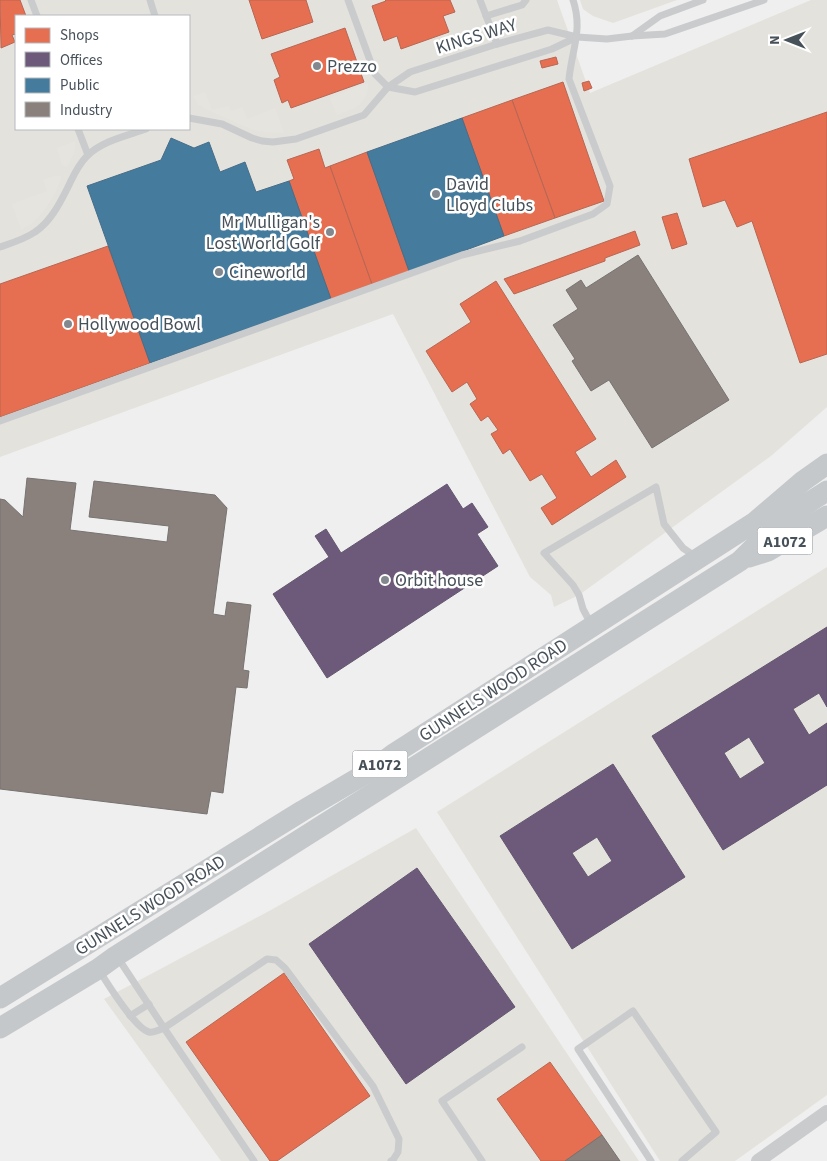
<svg xmlns="http://www.w3.org/2000/svg" width="827" height="1161" viewBox="0 0 827 1161" font-family="'Source Sans 3',sans-serif">
	<style>
		.commercial { fill: #e4e2dc; fill-rule: evenodd }
		.sand { fill: #e6e4de }
		.shops { fill: #e76f51; stroke: #b76653 }
		.offices { fill: #6d597a; stroke: #625770; fill-rule: evenodd }
		.public { fill: #457b9d; stroke: #466e89 }
		.industry { fill: #8a817c; stroke: #767372 }
		.lines { fill: none; stroke-linecap: round; stroke-linejoin: round }
		.lane { stroke: #c9cbcd; stroke-width: 7 }
		.street { stroke: #c9cbcd; stroke-width: 14 }
		.primary { stroke: #c5c8ca; stroke-width: 21 }
		.poi-dot { fill: #82888e; stroke: #fff; stroke-width: 2 }
		.labels { text-anchor: middle; stroke-width: 5; stroke-linejoin: round; paint-order: stroke }
		.shield { fill: #fff; stroke: #7e858b; stroke-width: 1 }
		.shield-label { font-size: 16px; font-weight: bold; fill: #475159 }
		.street-label { font-size: 18px; fill: #475159; stroke: #fff }
		.poi-label { font-size: 18px; fill: #475159; stroke: #fff; text-anchor: start }
	</style>
	<rect width="100%" height="100%" fill="#efefef"/>
	<g class="commercial">
		<path d="M0 0H557L590 93 811 0H827V407L771 456 579 595 554 607 551 595 530 577 393 314 0 457ZM16 16H189V129H16Z"/>
		<polygon points="580,0 677,0 613,23 593,16 583,9"/>
		<polygon points="827,567 827,1095 735,1161 660,1161 437,812"/>
		<polygon points="416,828 639,1161 221,1161 104,999 271,910"/>
	</g>
	<g class="sand">
		<path d="M368 83C369 104 354 109 337 115L330 98Z"/>
		<polygon points="205,92 212,110 229,106 231,111 242,107 247,119 275,108 284,133 265,132 254,130 239,124 206,109 198,104 193,96"/>
		<path d="M75 141C76 152 72 157 67 167L62 165 57 148Z"/>
		<path d="M57 175 62 177C53 199 43 219 21 230L12 204 47 191 43 180Z"/>
	</g>
	<g class="shops">
		<polygon points="0,0 20,0 26,16 16,16 16,34 12,35 15,42 1,48"/>
		<polygon points="249,0 306,0 313,22 262,39"/>
		<polygon points="385,0 450,0 455,12 443,16 449,32 401,49 397,36 384,41 372,6 386,1"/>
		<polygon points="345,28 364,82 291,108 288,100 282,103 274,80 280,77 271,54"/>
		<polygon points="556,57 558,64 542,68 540,61"/>
		<polygon points="589,81 592,88 584,91 582,83"/>
		<polygon points="563,82 604,201 555,218 512,100"/>
		<polygon points="512,100 555,218 504,236 462,118"/>
		<polygon points="827,112 827,354 800,363 752,221 737,227 725,200 703,207 689,159"/>
		<polygon points="319,149 325,168 330,166 372,284 331,299 289,181 294,179 287,160"/>
		<polygon points="367,152 409,271 372,284 330,166"/>
		<polygon points="677,213 687,244 672,249 662,217"/>
		<polygon points="635,231 640,245 605,258 605,261 514,294 504,279"/>
		<polygon points="108,246 150,363 0,417 0,284"/>
		<polygon points="496,281 596,439 575,452 591,477 616,460 626,477 552,525 541,508 557,498 542,474 530,481 510,449 503,454 491,434 498,430 488,416 481,421 470,404 477,399 467,382 452,392 426,351 471,322 460,304"/>
		<polygon points="284,973 370,1096 277,1161 270,1161 186,1042"/>
		<polygon points="550,1062 602,1135 565,1161 541,1161 497,1099"/>
	</g>
	<g class="offices">
		<polygon points="447,484 463,509 472,503 488,527 477,534 498,566 327,678 273,594 329,557 315,536 326,529 341,553"/>
		<path d="M827 627V707L819 693 793 709 809 735 827 723V785L723 850 652 736ZM749 737 765 763 740 779 724 753Z"/>
		<path d="M613 764 685 877 572 949 500 836ZM597 837 612 861 588 877 572 853Z"/>
		<polygon points="417,868 515,1007 406,1084 309,944"/>
	</g>
	<g class="public">
		<polygon points="462,118 504,236 409,271 367,152"/>
		<polygon points="171,138 194,148 209,142 220,172 245,162 256,192 289,181 331,299 150,363 87,186 161,160"/>
	</g>
	<g class="industry">
		<polygon points="638,255 729,400 652,448 609,380 591,391 572,361 575,359 553,325 578,309 566,290 581,280 586,288"/>
		<polygon points="27,478 76,483 70,530 167,542 169,526 89,517 94,481 215,495 227,508 213,614 225,616 227,602 251,605 243,670 249,671 247,688 236,687 223,793 211,791 207,814 0,789 0,499 5,500 23,517"/>
		<polygon points="602,1135 620,1161 565,1161"/>
	</g>
	<g class="lines">
		<g class="lane">
			<polyline points="31,0 37,16"/>
			<polyline points="150,0 155,16"/>
			<polyline points="348,0 375,74 388,87"/>
			<polyline points="480,0 497,44"/>
			<polyline points="486,16 522,5 526,0"/>
			<polyline points="632,36 660,16 703,0"/>
			<polyline points="388,87 415,92 552,49 577,37"/>
			<polyline points="189,118 222,124 252,138 262,141 273,142 296,139 364,115 388,87 410,72 497,44 548,30 577,37 607,39 632,36 665,34 764,0"/>
			<polyline points="78,129 88,155"/>
			<path d="M0 247C12 243 25 239 35 232 50 222 59 205 67 189 73 177 77 166 87 156 102 141 126 136 146 129"/>
			<path d="M0 421 462 255 520 241 593 214 607 204 610 186 569 79C572 49 583 30 573 0"/>
			<polyline points="591,624 583,609 579,595 573,585 544,553 656,487 664,524 683,548 696,557"/>
			<polyline points="118,958 164,1028 254,1161"/>
			<path d="M99 970C107 983 136 1029 149 1032 153 1033 159 1030 164 1028L267 959 276 960 285 968 373 1086 399 1139 398 1152 393 1160 391 1161"/>
			<polyline points="130,1016 149,1004"/>
			<polyline points="482,1161 442,1101 522,1047"/>
			<polyline points="651,1161 578,1049 633,1011 716,1132 682,1161"/>
		</g>
		<polyline class="street" points="758,1161 827,1112"/>
		<g class="primary">
			<polyline points="749,557 768,551 827,516"/>
			<polyline points="0,998 302,811 372,770 395,753 755,522 803,481 827,464"/>
			<path d="M0 1028 98 969 116 956 740 561C766 534 795 510 827 491"/>
		</g>
	</g>
	<g class="poi-dot">
		<circle cx="317" cy="66" r="5"/>
		<circle cx="436" cy="194" r="5"/>
		<circle cx="330" cy="232" r="5"/>
		<circle cx="219" cy="272" r="5"/>
		<circle cx="68" cy="324" r="5"/>
		<circle cx="385" cy="580" r="5"/>
	</g>
	<g class="labels">
		<g class="shield">
			<rect x="757.5" y="527.5" width="55" height="27" rx="4"/>
			<rect x="352.5" y="750.5" width="55" height="27" rx="4"/>
		</g>
		<g class="shield-label">
			<text x="785" y="547">A1072</text>
			<text x="380" y="770">A1072</text>
		</g>
		<g class="street-label">
			<text transform="translate(476 36) rotate(-17)" y="6">KINGS WAY</text>
			<text transform="translate(493 690) rotate(-33)" y="6">GUNNELS WOOD ROAD</text>
			<text transform="translate(150 905) rotate(-32)" y="6">GUNNELS WOOD ROAD</text>
		</g>
		<g class="poi-label">
			<text x="327" y="72">Prezzo</text>
			<text x="446" y="190">David<tspan x="446" dy="21">Lloyd Clubs</tspan></text>
			<text x="320" y="228" text-anchor="end">Mr Mulligan's<tspan x="320" dy="21">Lost World Golf</tspan></text>
			<text x="229" y="278">Cineworld</text>
			<text x="78" y="330">Hollywood Bowl</text>
			<text x="395" y="586">Orbit house</text>
		</g>
	</g>
	<rect x="15" y="15" width="175" height="115" fill="#ffffff" stroke="#b5b9bd"/>
	<rect x="25" y="28" width="25" height="15" fill="#e76f51" stroke="#b5b9bd"/>
	<text x="60" y="40" font-size="15" fill="#475159">Shops</text>
	<rect x="25" y="52" width="25" height="15" fill="#6d597a" stroke="#b5b9bd"/>
	<text x="60" y="65" font-size="15" fill="#475159">Offices</text>
	<rect x="25" y="78" width="25" height="15" fill="#457b9d" stroke="#b5b9bd"/>
	<text x="60" y="90" font-size="15" fill="#475159">Public</text>
	<rect x="25" y="102" width="25" height="15" fill="#8a817c" stroke="#b5b9bd"/>
	<text x="60" y="115" font-size="15" fill="#475159">Industry</text>
	<g transform="translate(787 40) rotate(270)" stroke="#ffffff" stroke-width="4" paint-order="stroke">
	<path d="M0-4L9 19L0 12L-9 19Z" fill="#475159"/>
	<text y="-8" font-size="14" font-weight="bold" text-anchor="middle" fill="#475159">N</text>
	</g>
</svg>
